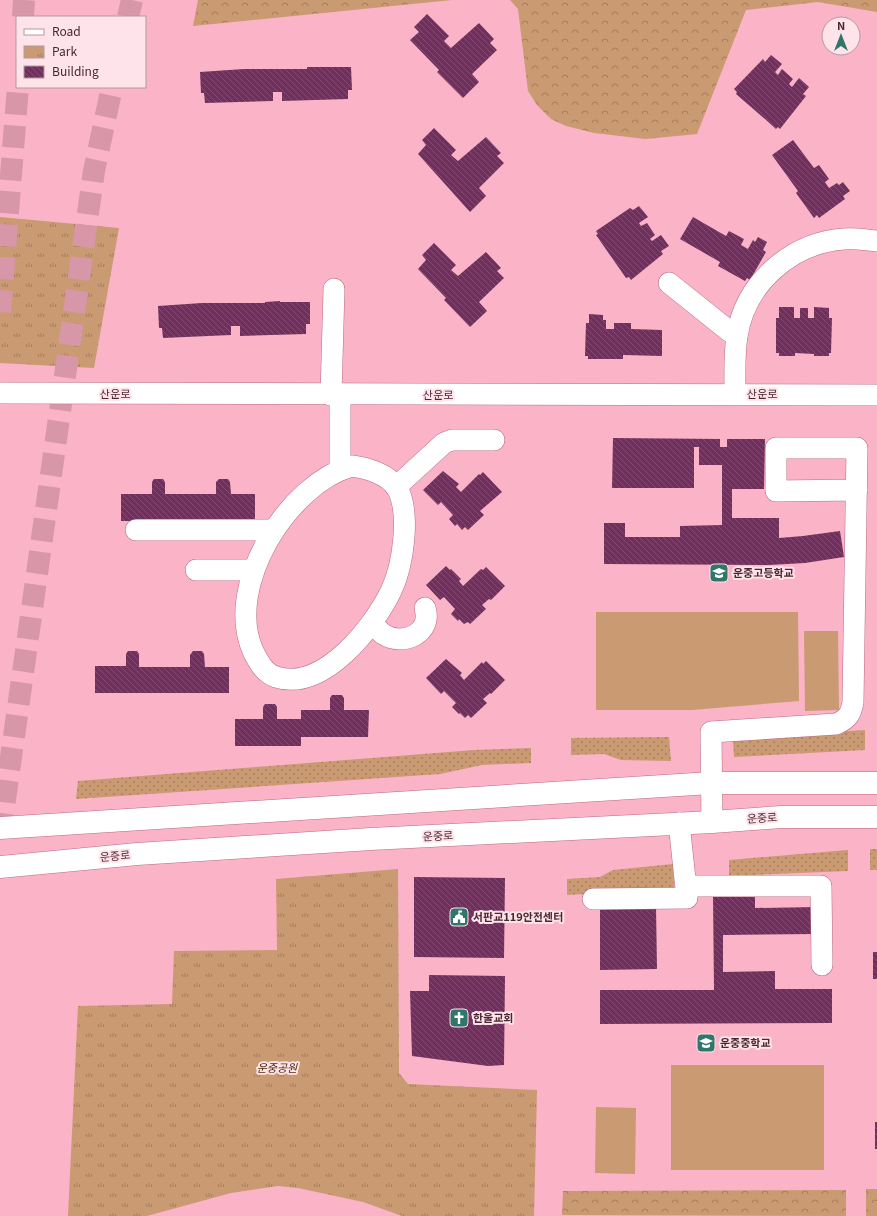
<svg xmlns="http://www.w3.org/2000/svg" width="877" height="1216" viewBox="0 0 877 1216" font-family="Georgia,'Noto Sans KR',serif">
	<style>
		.grass { fill: url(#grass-dots) }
		.forest { fill: url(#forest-crowns) }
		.park { fill: url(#park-tufts) }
		.pitch { fill: #ca9a72 }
		.building { fill: url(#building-back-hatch) }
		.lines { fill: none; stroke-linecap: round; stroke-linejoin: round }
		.highway-tunnel { stroke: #d797a9; stroke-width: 22; stroke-dasharray: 22 11; stroke-linecap: butt }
		.minor-casing { stroke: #bb6a83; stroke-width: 22 }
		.major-casing { stroke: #bb6a83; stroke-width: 23 }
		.minor { stroke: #fff; stroke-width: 21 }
		.major { stroke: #fff; stroke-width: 22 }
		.labels { text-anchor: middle; stroke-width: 4; stroke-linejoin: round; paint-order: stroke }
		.street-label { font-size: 11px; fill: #492731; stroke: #ffe3ea }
		.poi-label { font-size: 11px; font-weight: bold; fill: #492731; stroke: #ffe3ea; text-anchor: start }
		.park-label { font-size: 11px; font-style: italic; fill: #4c2a07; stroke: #ffe3ea }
	</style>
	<defs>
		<pattern id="grass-dots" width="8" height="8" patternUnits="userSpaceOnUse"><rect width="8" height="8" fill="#ca9a72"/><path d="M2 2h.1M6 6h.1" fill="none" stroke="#a67e5e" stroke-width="1.8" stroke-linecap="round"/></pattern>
		<pattern id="forest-crowns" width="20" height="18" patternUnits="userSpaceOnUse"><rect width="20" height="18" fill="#ca9a72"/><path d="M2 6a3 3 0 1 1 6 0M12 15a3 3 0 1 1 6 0" fill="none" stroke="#a67e5e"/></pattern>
		<pattern id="park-tufts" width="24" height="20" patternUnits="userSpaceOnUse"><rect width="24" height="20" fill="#ca9a72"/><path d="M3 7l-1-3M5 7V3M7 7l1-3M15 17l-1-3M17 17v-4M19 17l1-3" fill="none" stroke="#a67e5e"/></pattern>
		<pattern id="building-back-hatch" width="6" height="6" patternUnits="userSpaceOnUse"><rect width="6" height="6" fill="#702f5c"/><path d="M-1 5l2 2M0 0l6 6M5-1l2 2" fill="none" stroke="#824c70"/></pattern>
	</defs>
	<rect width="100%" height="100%" fill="#fab3c7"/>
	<g class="grass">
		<polygon points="865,730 865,750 734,757 733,738"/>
		<polygon points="669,737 671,761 621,760 604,754 571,755 571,738"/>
		<polygon points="531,748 531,763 482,765 440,774 76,799 78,781 474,750"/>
		<rect x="870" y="849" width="7" height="21"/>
		<polygon points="848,850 848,871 729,876 729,860"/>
		<polygon points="673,864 674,889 567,895 567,879 600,877 613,870"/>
	</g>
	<g class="forest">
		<polygon points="198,0 452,0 193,26"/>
		<polygon points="510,0 877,0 877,12 818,2 746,10 697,134 646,139 594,133 566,126 551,119 537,105 528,91 518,9"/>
		<rect x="866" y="1189" width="11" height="27"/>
		<polygon points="846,1190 846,1216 562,1215 563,1191"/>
	</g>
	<g class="park">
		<polygon points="0,217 119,228 94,368 0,363"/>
		<polygon points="398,869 399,1073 408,1084 537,1090 534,1216 402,1216 363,1202 298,1188 278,1186 231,1193 147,1216 68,1216 78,1006 172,1004 174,951 277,950 276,879"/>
	</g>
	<g class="pitch">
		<polygon points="596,612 798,612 799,701 692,710 596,710"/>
		<polygon points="804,631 838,631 839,710 805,711"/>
		<rect x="671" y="1065" width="153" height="105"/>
		<polygon points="596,1107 636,1108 635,1174 595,1173"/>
	</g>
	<g class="building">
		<polygon points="427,14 449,36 444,41 451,48 479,23 494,39 490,43 497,50 472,74 479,82 463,98 437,72 439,70 410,40 419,32 414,27"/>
		<polygon points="771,55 782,64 775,72 778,75 782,69 793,79 789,84 792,87 799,78 809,87 803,94 806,96 780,129 778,127 776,129 765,119 736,94 737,92 734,89 763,59 765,62"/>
		<polygon points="307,67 351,67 352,90 348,90 348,99 282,101 282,92 273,92 273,101 205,103 204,93 201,93 200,72 244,69 307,69"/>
		<polygon points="434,128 456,150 451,155 458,161 486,137 501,153 497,156 504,163 479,188 486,196 470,212 418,154 426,145 422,140"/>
		<polygon points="793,140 814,168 819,165 829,179 825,182 829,188 837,183 839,185 843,182 850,191 843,196 845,199 819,218 817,215 814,218 796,193 798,191 772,155"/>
		<polygon points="639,206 648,217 639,223 641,226 647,223 655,235 650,239 652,241 661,235 669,246 661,251 663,254 631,280 629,277 626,278 596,235 598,234 596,231 630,208 633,210"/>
		<polygon points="693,217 726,236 729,231 744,239 741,245 748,249 753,240 755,242 758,237 767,242 763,250 766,252 750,280 747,278 745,281 718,266 720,262 680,239"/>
		<polygon points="434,243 456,265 451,270 458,276 486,252 501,268 497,271 504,278 479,302 487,311 470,327 444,300 446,298 418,269 426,260 422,255"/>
		<polygon points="280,301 280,302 310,302 310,324 306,324 306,334 240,336 240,326 231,326 231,335 163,338 162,328 159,328 158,306 202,303 265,303 265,302"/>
		<polygon points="779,307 794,307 794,318 800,318 800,308 808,308 808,318 814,318 814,307 829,308 829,318 832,318 831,353 829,353 829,356 814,356 814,354 795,353 795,356 779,356 779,353 776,353 776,318 779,318"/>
		<polygon points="589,314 603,315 603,320 606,320 606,329 614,329 614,323 631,323 631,329 662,330 662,356 623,355 623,359 588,359 588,356 585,356 586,323 589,323"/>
		<polygon points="613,438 720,439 720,447 727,447 727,439 765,439 764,489 732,489 732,518 779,518 779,538 803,536 840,531 844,557 805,563 769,565 604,564 604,523 625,523 625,537 680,537 680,526 722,525 722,465 699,465 699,447 694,447 694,488 612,488"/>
		<polygon points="443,471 459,484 456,487 461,492 479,474 480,475 483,472 502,492 480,511 484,515 468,530 465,527 462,530 457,524 455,526 449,519 453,515 441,502 438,505 423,490"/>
		<polygon points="154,479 163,479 165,482 165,494 216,494 216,482 219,479 228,479 230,482 231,494 255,494 255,521 121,521 121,494 152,494 152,482"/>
		<polygon points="446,566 450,570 451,569 461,579 459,581 463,586 481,569 483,570 486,567 505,586 491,600 489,599 482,605 486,609 470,624 468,622 464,624 459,619 458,621 451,614 455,609 444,597 440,600 426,585"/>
		<polygon points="128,651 137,651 139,654 139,667 190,667 190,655 193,651 202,651 204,654 205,667 229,667 229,693 95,693 95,666 126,666 126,654"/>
		<polygon points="446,659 462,673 460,675 464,680 482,662 483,664 486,661 505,680 491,694 490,693 483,699 487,703 471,718 468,715 465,718 460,713 459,714 452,707 456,703 444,691 441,694 426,678"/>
		<polygon points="332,695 342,695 344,698 344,710 369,710 368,737 301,737 301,746 235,746 235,719 263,719 263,707 265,704 275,704 277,707 277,719 301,719 301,710 330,710 330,698"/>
		<polygon points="414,877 505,878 504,958 414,957"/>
		<polygon points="755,893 755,908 816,907 816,934 723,935 723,972 775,971 775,989 832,989 832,1023 600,1024 600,990 714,990 713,894"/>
		<polygon points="656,907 657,969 600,970 600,908"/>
		<rect x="873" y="952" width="4" height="27"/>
		<polygon points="429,975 505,976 504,1065 488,1066 412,1056 410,991 429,991"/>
		<rect x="875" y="1122" width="2" height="27"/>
	</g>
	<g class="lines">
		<g class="highway-tunnel">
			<polyline points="23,17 24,0"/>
			<polyline points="128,17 132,0"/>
			<polyline points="0,312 18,87"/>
			<polyline points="0,835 94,171 112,87"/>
		</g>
		<g class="minor-casing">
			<g id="minor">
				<polyline points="669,283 729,331 737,335"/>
				<polyline points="0,393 877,395"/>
				<path d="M735 394C735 375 734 355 737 336 745 284 790 243 844 239 855 238 866 240 877 241"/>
				<polyline points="331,395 334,289"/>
				<polyline points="340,395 340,470"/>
				<path d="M352 466C367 468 388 474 397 488 411 513 403 566 391 591 373 628 323 692 276 677 264 673 258 661 253 651 224 586 288 484 352 466Z"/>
				<polyline points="396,487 444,443 452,440 494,440"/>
				<polyline points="136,530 274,530"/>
				<polyline points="196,570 254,570"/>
				<path d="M372 623C375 626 379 631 383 634 403 647 433 633 425 608"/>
				<path d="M712 822 711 732 836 724C848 719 851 714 853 702L857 448H776V491L857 490"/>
				<polyline points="687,886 821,886 822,965"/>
				<polyline points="593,899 687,898 679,823"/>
			</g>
		</g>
		<g class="major-casing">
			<g id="major">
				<polyline points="0,828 711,783 877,783"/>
				<polyline points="0,867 137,854 371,839 712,822 781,817 877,817"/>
			</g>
		</g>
		<use href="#minor" class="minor"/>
		<use href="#major" class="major"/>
	</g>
	<defs>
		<g id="school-square" transform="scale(1)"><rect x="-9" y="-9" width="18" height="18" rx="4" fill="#31766a" stroke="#ffe3ea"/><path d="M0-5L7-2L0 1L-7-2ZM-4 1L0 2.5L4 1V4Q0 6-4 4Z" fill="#fff"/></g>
		<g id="civic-square" transform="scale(1)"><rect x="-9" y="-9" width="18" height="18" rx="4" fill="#31766a" stroke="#ffe3ea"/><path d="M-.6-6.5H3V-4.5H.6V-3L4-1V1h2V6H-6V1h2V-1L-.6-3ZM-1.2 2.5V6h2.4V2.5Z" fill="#fff"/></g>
		<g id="church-square" transform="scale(1)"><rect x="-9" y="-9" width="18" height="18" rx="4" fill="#31766a" stroke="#ffe3ea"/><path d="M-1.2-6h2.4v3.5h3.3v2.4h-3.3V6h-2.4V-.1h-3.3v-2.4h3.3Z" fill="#fff"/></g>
	</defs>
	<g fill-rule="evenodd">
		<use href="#school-square" x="719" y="573"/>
		<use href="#civic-square" x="459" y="917"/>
		<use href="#church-square" x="459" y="1018"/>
		<use href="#school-square" x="706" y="1043"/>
	</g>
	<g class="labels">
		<g class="street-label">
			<text x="115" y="398">산운로</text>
			<text x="762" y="398">산운로</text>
			<text x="438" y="399">산운로</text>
			<text transform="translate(762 818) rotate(-4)" y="4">운중로</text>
			<text transform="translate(438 836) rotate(-3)" y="4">운중로</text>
			<text transform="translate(115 856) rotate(-5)" y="4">운중로</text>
		</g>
		<g class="poi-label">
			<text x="733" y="577">운중고등학교</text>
			<text x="473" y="921">서판교119안전센터</text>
			<text x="473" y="1022">한울교회</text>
			<text x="720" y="1047">운중중학교</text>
		</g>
		<g class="park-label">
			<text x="277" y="1072">운중공원</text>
		</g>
	</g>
	<rect x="16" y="16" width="130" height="72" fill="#ffe3ea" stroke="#b698a0"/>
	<rect x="24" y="29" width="20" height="6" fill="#ffffff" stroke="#b698a0"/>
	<text x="52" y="36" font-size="12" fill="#492731">Road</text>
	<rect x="24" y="46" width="20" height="12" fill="url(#park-tufts)" stroke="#b698a0"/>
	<text x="52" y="56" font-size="12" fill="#492731">Park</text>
	<rect x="24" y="66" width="20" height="12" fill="url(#building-back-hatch)" stroke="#b698a0"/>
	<text x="52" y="76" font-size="12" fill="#492731">Building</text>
	<g transform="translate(841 36)"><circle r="19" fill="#ffe3ea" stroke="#b698a0"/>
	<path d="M0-3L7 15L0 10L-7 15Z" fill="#31766a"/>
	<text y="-6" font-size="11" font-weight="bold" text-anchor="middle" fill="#492731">N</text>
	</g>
</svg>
